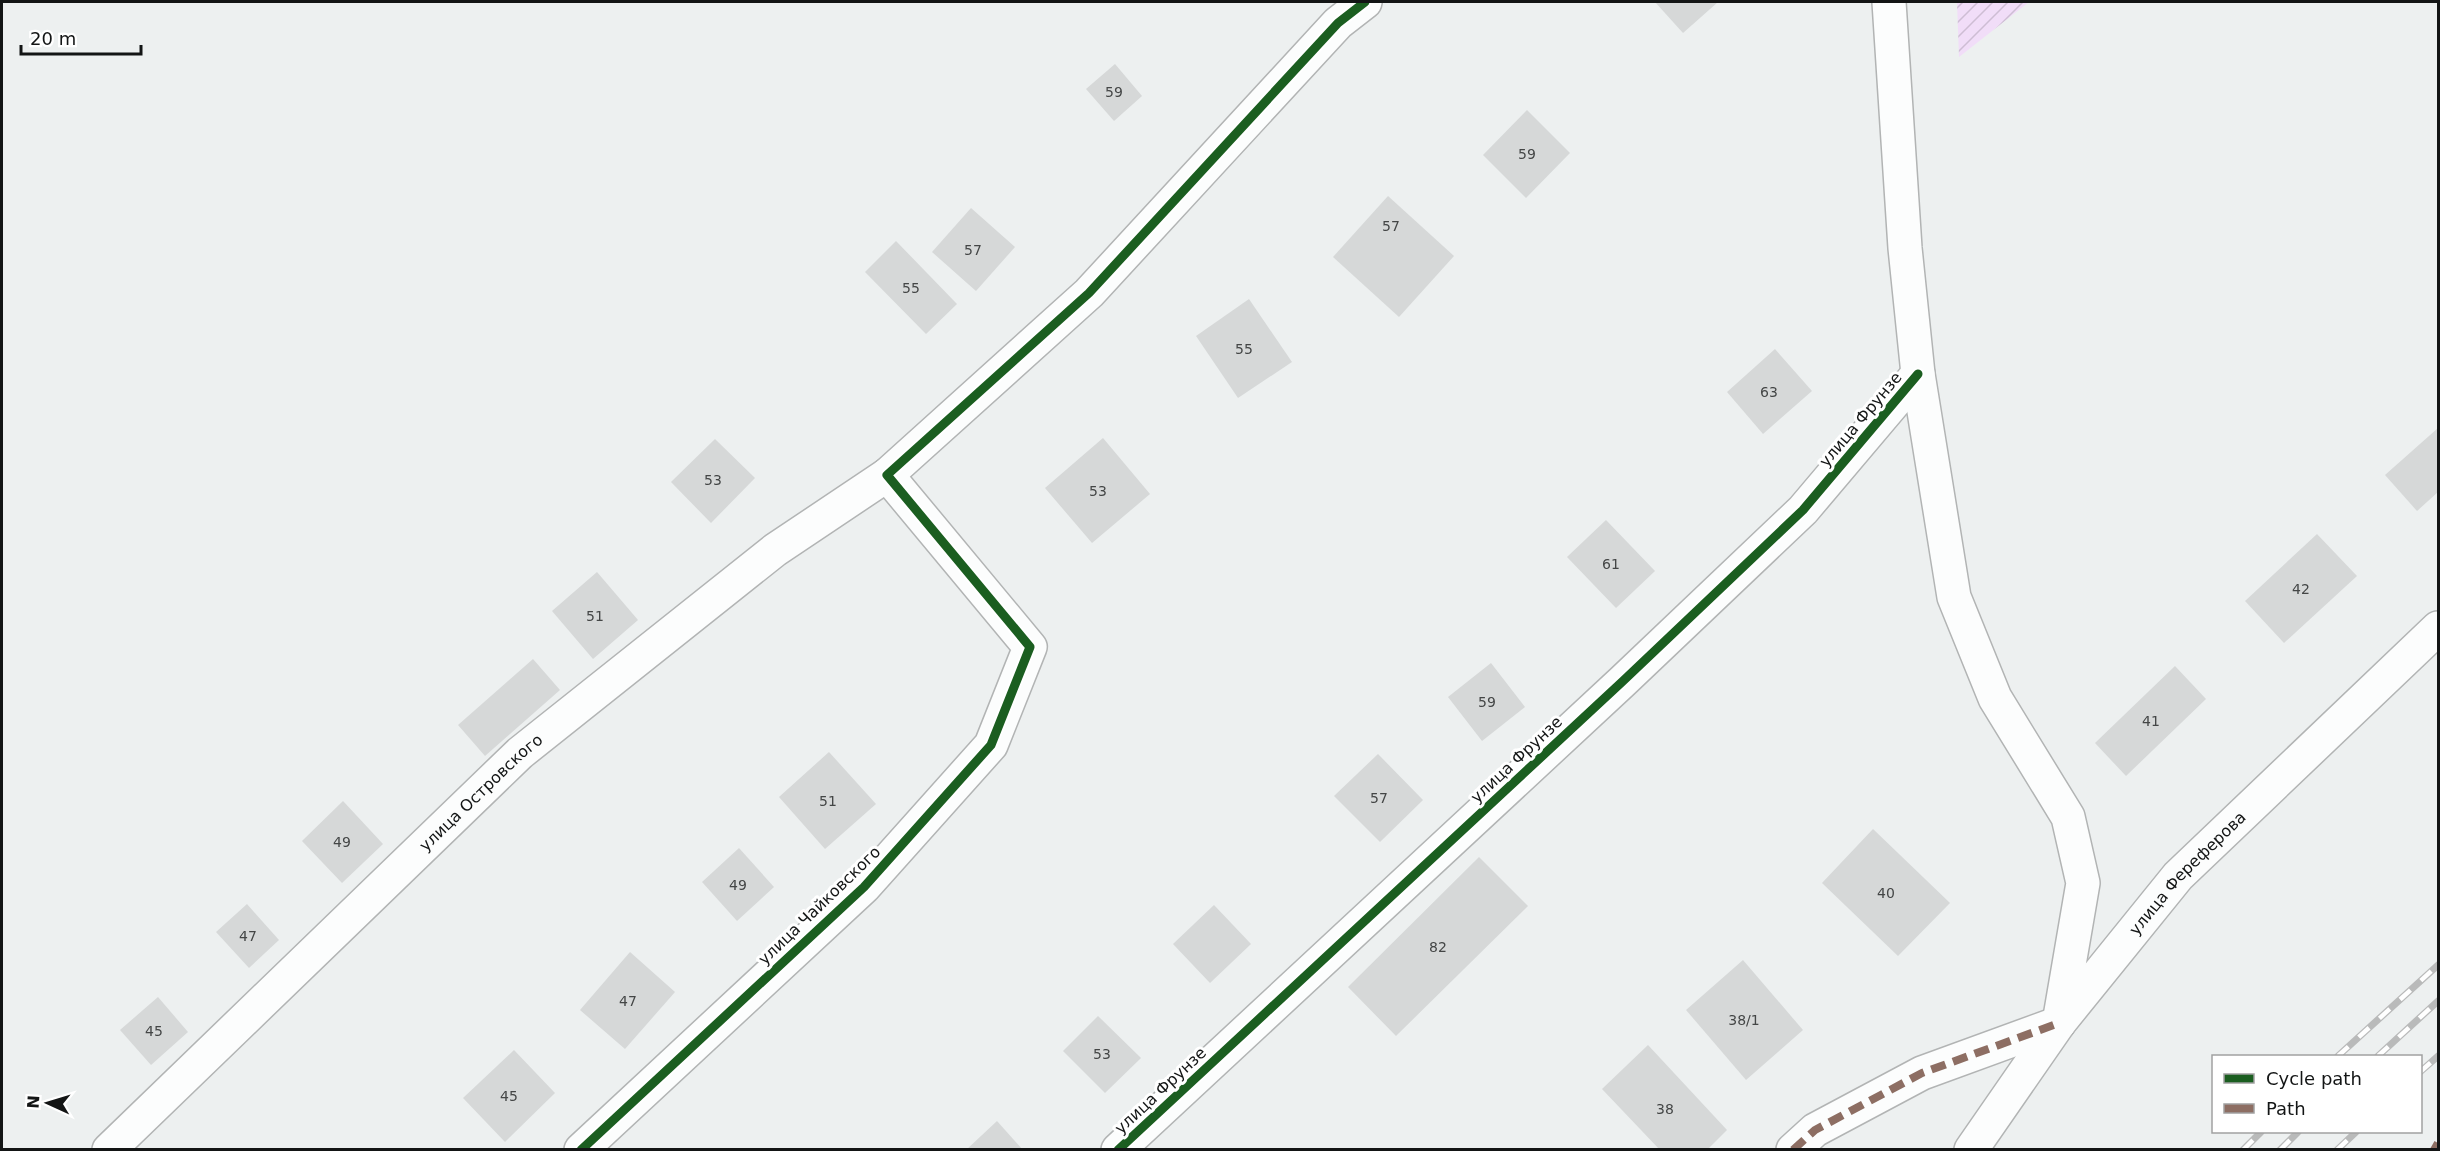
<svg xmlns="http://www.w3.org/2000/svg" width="2440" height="1151" viewBox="0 0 2440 1151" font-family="'DejaVu Sans',sans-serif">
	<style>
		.garden { fill: url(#garden-furrows) }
		.building { fill: #d6d8d8 }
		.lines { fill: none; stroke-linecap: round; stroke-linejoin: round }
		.minor-casing { stroke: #b2b4b4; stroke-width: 36 }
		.minor { stroke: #fcfdfd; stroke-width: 33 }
		.rail-casing { stroke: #b9baba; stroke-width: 7 }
		.rail { stroke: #fff; stroke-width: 4.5; stroke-dasharray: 14; stroke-linecap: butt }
		.quiet { stroke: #8d6e63; stroke-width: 8; stroke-dasharray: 15 8; stroke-linecap: butt }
		.cycleway-casing { stroke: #fff; stroke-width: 13 }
		.cycleway { stroke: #1b5e20; stroke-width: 9 }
		.labels { text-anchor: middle; stroke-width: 6; stroke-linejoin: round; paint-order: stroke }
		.number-label { font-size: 14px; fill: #444646 }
		.street-label { font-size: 16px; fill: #131515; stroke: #fff }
	</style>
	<defs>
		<pattern id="garden-furrows" width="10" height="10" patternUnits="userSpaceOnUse" patternTransform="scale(1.5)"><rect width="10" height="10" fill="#f1ddf8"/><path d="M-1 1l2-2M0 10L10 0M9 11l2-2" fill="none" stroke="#cebdd4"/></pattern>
	</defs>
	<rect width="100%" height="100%" fill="#edf0f0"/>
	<polygon class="garden" points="1957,2 2029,2 1959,57"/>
	<g class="building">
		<polygon points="1655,2 1718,2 1683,33"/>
		<polygon points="1115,64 1142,96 1114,121 1086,89"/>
		<polygon points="1527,110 1570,153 1526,198 1483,155"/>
		<polygon points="1388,196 1454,256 1399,317 1333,257"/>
		<polygon points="971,208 1015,247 976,291 932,252"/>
		<polygon points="896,241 957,304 926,334 865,272"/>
		<polygon points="1249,299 1292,362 1238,398 1196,336"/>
		<polygon points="1775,349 1812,391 1763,434 1727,392"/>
		<polygon points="2438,428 2438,492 2417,511 2385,475"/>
		<polygon points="1103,438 1150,494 1092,543 1045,488"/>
		<polygon points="715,439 755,478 711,523 671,482"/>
		<polygon points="1606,520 1655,571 1616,608 1567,557"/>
		<polygon points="2317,534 2357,576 2284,643 2245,601"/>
		<polygon points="597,572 638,620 593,659 552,611"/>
		<polygon points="533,659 560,690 485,756 458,725"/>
		<polygon points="1491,663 1525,707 1482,741 1448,697"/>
		<polygon points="2175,666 2206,699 2126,776 2095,743"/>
		<polygon points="829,752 876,804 825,849 779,797"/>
		<polygon points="1378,754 1423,800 1380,842 1334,796"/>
		<polygon points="343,801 383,844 342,883 302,841"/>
		<polygon points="1873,829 1950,903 1898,956 1822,883"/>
		<polygon points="739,848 774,887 737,921 702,882"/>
		<polygon points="1479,857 1528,906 1396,1036 1348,987"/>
		<polygon points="247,904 279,940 249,968 216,932"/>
		<polygon points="1214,905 1251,944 1210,983 1173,944"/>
		<polygon points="630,952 675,992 625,1049 580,1010"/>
		<polygon points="1743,960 1803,1030 1746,1080 1686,1010"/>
		<polygon points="158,997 188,1032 151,1065 120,1030"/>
		<polygon points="1098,1016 1141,1058 1105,1093 1063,1051"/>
		<polygon points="1648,1045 1727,1130 1707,1150 1660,1150 1602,1089"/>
		<polygon points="514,1050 555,1093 505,1142 463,1098"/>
		<polygon points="997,1121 1023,1150 966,1150"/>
	</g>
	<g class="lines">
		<g class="minor-casing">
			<g id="minor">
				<polyline points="1889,2 1905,248 1918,374 1954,597 1995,698 2068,817 2083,883 2059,1023"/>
				<path id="s1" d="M109 1150 520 753 775 550 887 475"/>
				<polyline points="581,1150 864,887 991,745 1030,647 887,475 1089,293 1338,23 1365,2"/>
				<polyline points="1118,1150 1623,681 1803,510 1918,374"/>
				<polyline points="1793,1150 1815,1130 1922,1073 2059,1023"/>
				<path id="s2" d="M1971 1150 2059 1023 2178 876 2438 628"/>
			</g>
		</g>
		<use href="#minor" class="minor"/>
		<g class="rail-casing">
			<g id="rail">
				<polyline points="2338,1056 2438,965"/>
				<polyline points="2378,1056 2438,1001"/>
				<polyline points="2420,1072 2438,1056"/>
				<polyline points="2243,1150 2261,1132"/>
				<polyline points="2280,1150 2298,1132"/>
				<polyline points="2337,1150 2356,1132"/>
			</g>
		</g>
		<use href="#rail" class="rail"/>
		<g class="quiet">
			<polyline points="1793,1150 1815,1130 1922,1073 2059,1023"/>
			<polyline points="2434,1150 2438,1143"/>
		</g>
		<g class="cycleway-casing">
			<g id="cycleway">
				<polyline points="581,1150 864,887 991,745 1030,647 887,475 1089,293 1338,23 1365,2"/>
				<polyline points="1118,1150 1623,681 1803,510 1918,374"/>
			</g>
		</g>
		<use href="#cycleway" class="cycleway"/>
	</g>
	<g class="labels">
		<g class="number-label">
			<text x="1114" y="97">59</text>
			<text x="1527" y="159">59</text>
			<text x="1391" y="231">57</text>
			<text x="973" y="255">57</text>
			<text x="911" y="293">55</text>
			<text x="1244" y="354">55</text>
			<text x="1769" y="397">63</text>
			<text x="713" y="485">53</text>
			<text x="1098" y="496">53</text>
			<text x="1611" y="569">61</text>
			<text x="2301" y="594">42</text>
			<text x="595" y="621">51</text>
			<text x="1487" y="707">59</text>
			<text x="2151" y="726">41</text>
			<text x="1379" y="803">57</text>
			<text x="828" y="806">51</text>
			<text x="342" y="847">49</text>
			<text x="738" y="890">49</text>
			<text x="1886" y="898">40</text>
			<text x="248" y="941">47</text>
			<text x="1438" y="952">82</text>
			<text x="628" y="1006">47</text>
			<text x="1744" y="1025">38/1</text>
			<text x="154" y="1036">45</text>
			<text x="1102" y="1059">53</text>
			<text x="509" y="1101">45</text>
			<text x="1665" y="1114">38</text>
		</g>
		<g class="street-label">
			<text transform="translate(1860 419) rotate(-50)" y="6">улица Фрунзе</text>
			<text transform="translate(1516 759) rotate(-43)" y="6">улица Фрунзе</text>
			<text dy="6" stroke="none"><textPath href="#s1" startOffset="516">улица Островского</textPath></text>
			<text dy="6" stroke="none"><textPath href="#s2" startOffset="352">улица Фереферова</textPath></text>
			<text transform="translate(819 905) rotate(-44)" y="6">улица Чайковского</text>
			<text transform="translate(1160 1090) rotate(-43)" y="6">улица Фрунзе</text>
		</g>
	</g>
	<rect width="2440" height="1151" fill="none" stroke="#131515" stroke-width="6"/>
	<rect x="2212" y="1055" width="210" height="78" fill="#ffffff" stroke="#a1a1a1" stroke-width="1.5"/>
	<rect x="2224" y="1074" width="30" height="9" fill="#1b5e20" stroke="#a1a1a1" stroke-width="1.5"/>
	<text x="2266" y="1085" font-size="18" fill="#131515">Cycle path</text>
	<rect x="2224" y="1104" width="30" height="9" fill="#8d6e63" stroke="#a1a1a1" stroke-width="1.5"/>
	<text x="2266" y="1115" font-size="18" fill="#131515">Path</text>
	<g transform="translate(48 1103) rotate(274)" stroke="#ffffff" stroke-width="4.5" paint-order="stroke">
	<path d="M0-4.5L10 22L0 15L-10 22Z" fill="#131515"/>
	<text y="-9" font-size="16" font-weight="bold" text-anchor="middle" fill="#131515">N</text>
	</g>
	<path d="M21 45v9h120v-9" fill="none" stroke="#131515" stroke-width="3"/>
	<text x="30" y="45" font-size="18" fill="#131515" stroke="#ffffff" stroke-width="4.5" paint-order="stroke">20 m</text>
</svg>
